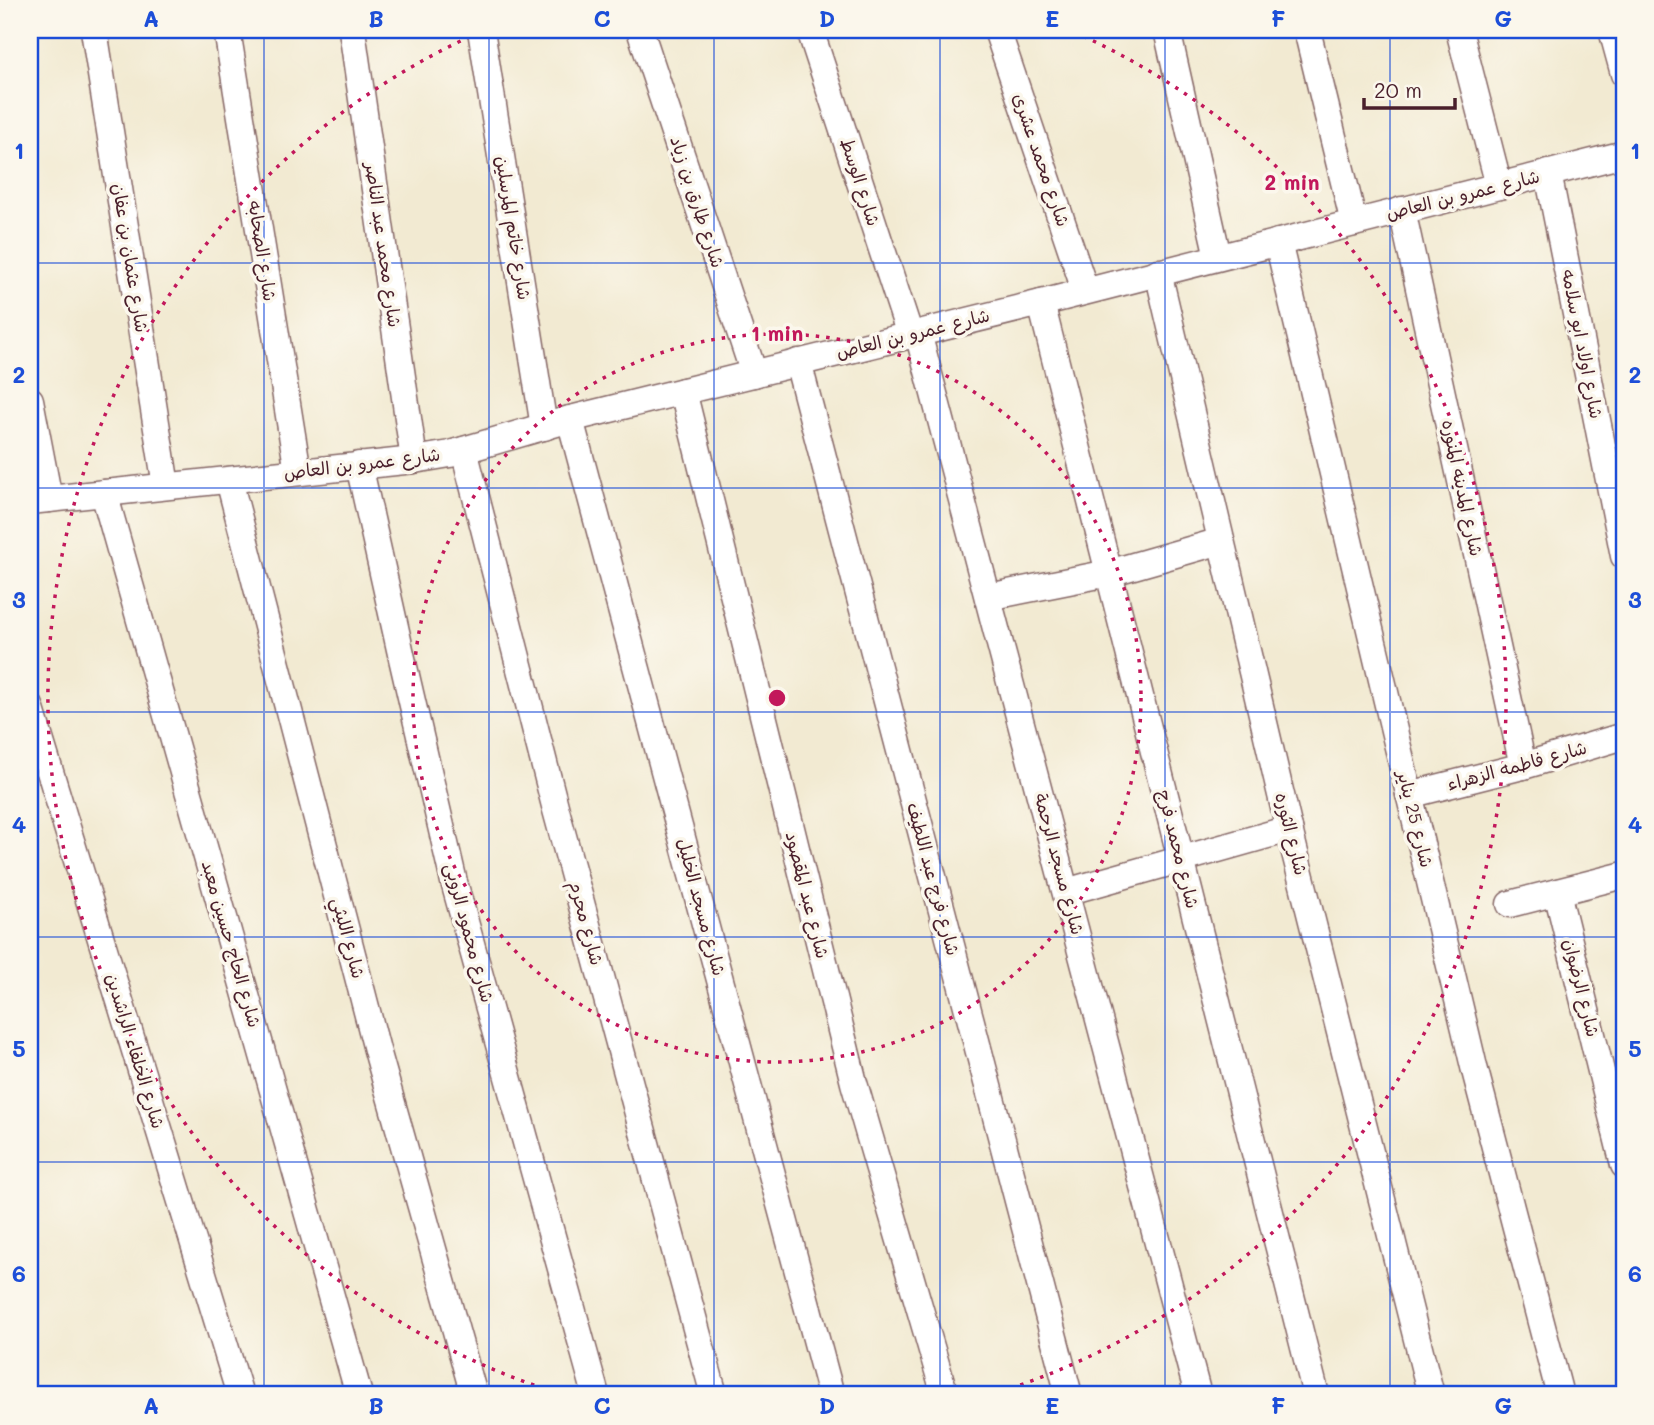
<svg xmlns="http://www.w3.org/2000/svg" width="1654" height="1425" viewBox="0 0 1654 1425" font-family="Mali,'Playpen Sans Arabic',sans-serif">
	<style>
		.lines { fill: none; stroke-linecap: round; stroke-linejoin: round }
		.minor-casing { stroke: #856665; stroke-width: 29 }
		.minor { stroke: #fff; stroke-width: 26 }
		.grid { fill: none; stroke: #1d4ed8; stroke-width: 2; stroke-opacity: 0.55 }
		.ring { fill: none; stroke: #c2185b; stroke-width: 3.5; stroke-dasharray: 3.5 7 }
		.labels { text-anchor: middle; stroke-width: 7; stroke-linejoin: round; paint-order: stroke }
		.street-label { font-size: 18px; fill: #4a1f2b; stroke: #fbf7ec }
		.centre { fill: #c2185b; stroke: #fbf7ec; stroke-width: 3.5 }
		.ring-label { font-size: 21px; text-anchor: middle; font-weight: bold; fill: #c2185b; stroke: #fbf7ec; stroke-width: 7; stroke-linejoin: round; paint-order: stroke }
		.neatline { fill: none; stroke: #1d4ed8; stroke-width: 2.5 }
		.grid-label { font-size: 23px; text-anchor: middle; font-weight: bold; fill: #1d4ed8 }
	</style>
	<rect width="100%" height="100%" fill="#fbf7ec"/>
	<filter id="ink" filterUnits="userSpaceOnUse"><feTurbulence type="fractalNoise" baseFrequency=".0143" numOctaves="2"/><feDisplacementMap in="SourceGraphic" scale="14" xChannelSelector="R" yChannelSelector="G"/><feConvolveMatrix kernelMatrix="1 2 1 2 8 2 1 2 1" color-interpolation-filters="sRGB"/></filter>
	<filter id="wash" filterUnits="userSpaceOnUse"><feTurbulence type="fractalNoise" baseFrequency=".00686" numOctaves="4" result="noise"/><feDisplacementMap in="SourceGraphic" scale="28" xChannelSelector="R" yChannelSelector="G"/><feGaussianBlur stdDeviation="1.57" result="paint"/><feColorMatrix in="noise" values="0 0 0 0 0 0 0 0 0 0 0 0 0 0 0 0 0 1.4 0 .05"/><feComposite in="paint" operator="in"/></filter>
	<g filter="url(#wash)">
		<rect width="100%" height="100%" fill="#f2ead2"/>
	</g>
	<g filter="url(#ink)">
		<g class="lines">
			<g class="minor-casing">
				<g id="minor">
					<polyline points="94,30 166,486"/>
					<polyline points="227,30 298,472"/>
					<polyline points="352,30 414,460"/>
					<polyline points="481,30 544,427"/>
					<polyline points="640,30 754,374"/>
					<polyline points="810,30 910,335"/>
					<polyline points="997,30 1085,290"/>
					<polyline points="1167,30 1218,257"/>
					<polyline points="1307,30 1354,223"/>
					<polyline points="1459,30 1499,186"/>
					<polyline points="1612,30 1624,74"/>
					<polyline points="1548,173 1624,556"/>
					<polyline points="1402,210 1523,766"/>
					<polyline points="1278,242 1474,1067 1560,1395"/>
					<polyline points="1158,272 1289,829 1431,1395"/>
					<polyline points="1041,303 1316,1395"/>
					<polyline points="918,333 1198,1395"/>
					<polyline points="798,362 1069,1395"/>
					<polyline points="683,391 854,1083 945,1395"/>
					<polyline points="30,400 49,499"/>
					<polyline points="570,419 831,1395"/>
					<polyline points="464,450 556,810 714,1395"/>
					<polyline points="359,465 401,654 454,882 596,1395"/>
					<polyline points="229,480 377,1050 474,1395"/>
					<polyline points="104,493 359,1395"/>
					<polyline points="30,501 414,460 450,454 570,419 1041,303 1624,154"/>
					<polyline points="988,597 1109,573 1221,541"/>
					<polyline points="30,706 240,1395"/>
					<polyline points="1409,795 1523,766 1624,736"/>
					<polyline points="1066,892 1289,829"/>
					<polyline points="1557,892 1624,1165"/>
					<polyline points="1510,904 1624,875"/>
				</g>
			</g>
			<use href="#minor" class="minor"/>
		</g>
	</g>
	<path class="grid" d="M264 30V1395M489 30V1395M714 30V1395M940 30V1395M1165 30V1395M1390 30V1395M30 263H1624M30 488H1624M30 712H1624M30 937H1624M30 1162H1624"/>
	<g class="ring">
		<circle cx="777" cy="698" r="364"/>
		<path d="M564 1395A729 729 0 0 1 480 32M1074 32A729 729 0 0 1 990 1395"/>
	</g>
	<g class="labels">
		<g class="street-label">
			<text transform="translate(1041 160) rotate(71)" y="6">شارع محمد عشرى</text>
			<text transform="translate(860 182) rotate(72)" y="6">شارع الوسط</text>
			<text transform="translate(1463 195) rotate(-14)" y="6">شارع عمرو بن العاص</text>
			<text transform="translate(697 202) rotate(72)" y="6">شارع طارق بن زياد</text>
			<text transform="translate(513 228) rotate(81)" y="6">شارع خاتم المرسلين</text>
			<text transform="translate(383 245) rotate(82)" y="6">شارع محمد عبد الناصر</text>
			<text transform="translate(262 251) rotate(81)" y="6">شارع الصحابه</text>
			<text transform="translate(130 258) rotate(81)" y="6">شارع عثمان بن عفان</text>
			<text transform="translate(913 334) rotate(-14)" y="6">شارع عمرو بن العاص</text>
			<text transform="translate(1582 344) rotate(79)" y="6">شارع اولاد ابو سلامه</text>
			<text transform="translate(362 464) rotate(-7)" y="6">شارع عمرو بن العاص</text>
			<text transform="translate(1462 488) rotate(78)" y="6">شارع المدينه المنوره</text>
			<text transform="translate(1517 766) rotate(-15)" y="6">شارع فاطمه الزهراء</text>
			<text transform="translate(1415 819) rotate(76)" y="6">شارع 25 يناير</text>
			<text transform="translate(1291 834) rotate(76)" y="6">شارع الثوره</text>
			<text transform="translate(1178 849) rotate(76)" y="6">شارع محمد فرج</text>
			<text transform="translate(1059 864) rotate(75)" y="6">شارع مسجد الرحمة</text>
			<text transform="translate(933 879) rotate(75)" y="6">شارع فرج عبد اللطيف</text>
			<text transform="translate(807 895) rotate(76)" y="6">شارع عبد المقصود</text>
			<text transform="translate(701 907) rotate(75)" y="6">شارع مسجد الخليل</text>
			<text transform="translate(586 923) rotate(75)" y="6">شارع محرم</text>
			<text transform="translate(469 933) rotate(75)" y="6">شارع محمود الروبى</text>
			<text transform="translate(348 938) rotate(75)" y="6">شارع الليثي</text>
			<text transform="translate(231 944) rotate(74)" y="6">شارع الحاج حسين معبد</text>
			<text transform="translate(1581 988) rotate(76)" y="6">شارع الرضوان</text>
			<text transform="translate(135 1051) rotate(73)" y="6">شارع الخلفاء الراشدين</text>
		</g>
	</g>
	<circle cx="777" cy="698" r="10" class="centre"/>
	<g class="ring-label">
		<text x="1292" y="190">2 min</text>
		<text x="777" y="341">1 min</text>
	</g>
	<rect width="1654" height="1425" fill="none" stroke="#fbf7ec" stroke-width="77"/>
	<path d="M1364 98v10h91v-10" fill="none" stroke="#4a1f2b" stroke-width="3.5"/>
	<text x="1374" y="98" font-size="21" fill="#4a1f2b" stroke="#fbf7ec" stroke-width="5" paint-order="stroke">20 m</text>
	<rect x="38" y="38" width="1578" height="1348" class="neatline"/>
	<g class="grid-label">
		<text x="151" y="27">A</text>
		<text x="376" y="27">B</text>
		<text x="602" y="27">C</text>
		<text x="827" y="27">D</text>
		<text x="1052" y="27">E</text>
		<text x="1278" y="27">F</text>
		<text x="1503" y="27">G</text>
		<text x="19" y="159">1</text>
		<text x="1635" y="159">1</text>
		<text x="19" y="383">2</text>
		<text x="1635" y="383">2</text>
		<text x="19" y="608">3</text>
		<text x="1635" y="608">3</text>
		<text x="19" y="833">4</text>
		<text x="1635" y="833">4</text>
		<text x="19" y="1057">5</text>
		<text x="1635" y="1057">5</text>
		<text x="19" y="1282">6</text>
		<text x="1635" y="1282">6</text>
		<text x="151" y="1414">A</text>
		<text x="376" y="1414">B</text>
		<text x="602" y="1414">C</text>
		<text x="827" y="1414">D</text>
		<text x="1052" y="1414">E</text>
		<text x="1278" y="1414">F</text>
		<text x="1503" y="1414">G</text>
	</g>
</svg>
